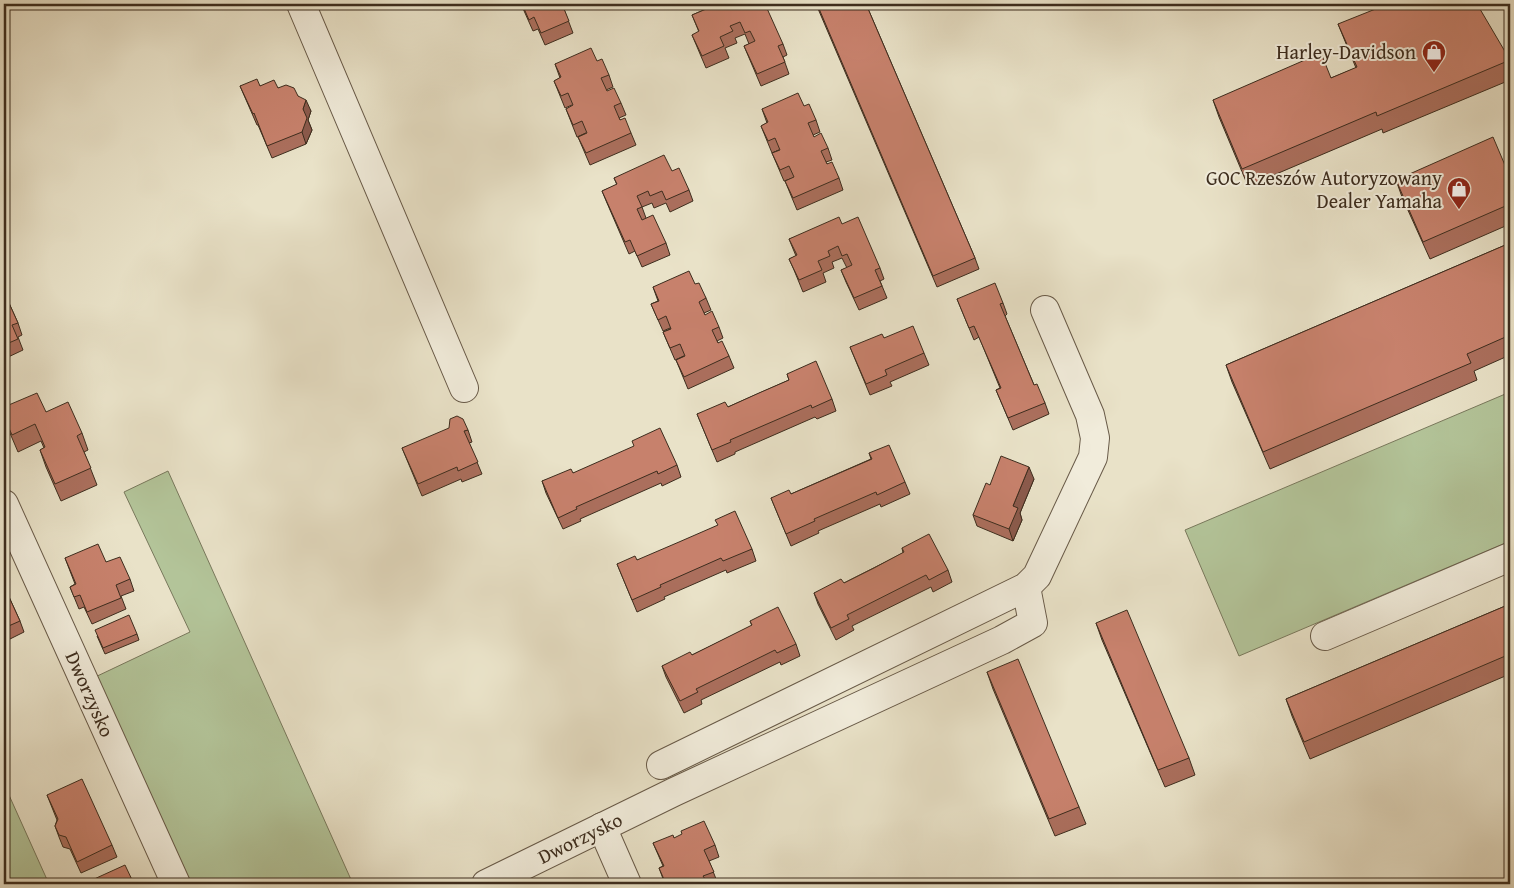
<svg xmlns="http://www.w3.org/2000/svg" width="1514" height="888" viewBox="0 0 1514 888" font-family="'Gentium Book Plus',serif">
	<style>
		.green { fill: #b3c499; stroke: #78785c }
		.lines { fill: none; stroke-linecap: round; stroke-linejoin: round }
		.minor-casing { stroke: #685a48; stroke-width: 30 }
		.minor { stroke: #f1ecdb; stroke-width: 28 }
		.wall { fill: #ab6f5d; stroke: #3d2d1e }
		.shaded-wall { fill: #8b5a4c; stroke: #3d2d1e }
		.building { fill: #c7816c; stroke: #3d2d1e }
		.labels { text-anchor: middle; stroke-width: 4; stroke-linejoin: round; paint-order: stroke }
		.poi-label { font-size: 20px; fill: #3d2d1e; stroke: #f1ecdb; text-anchor: end }
		.street-label { font-size: 20px; fill: #3d2d1e; stroke: #f1ecdb }
	</style>
	<rect width="100%" height="100%" fill="#e9e2c8"/>
	<filter id="stains"><feTurbulence type="fractalNoise" baseFrequency=".004" numOctaves="4"/><feColorMatrix values="0 0 0 0 .2 0 0 0 0 .09 0 0 0 0 .02 0 0 0 .5 -.17"/></filter>
	<radialGradient id="worn" r=".72"><stop offset=".6" stop-color="#630" stop-opacity="0"/><stop offset="1" stop-color="#630" stop-opacity=".3"/></radialGradient>
	<g class="green">
		<polygon points="1510,392 1510,541 1239,656 1185,530"/>
		<polygon points="168,471 353,884 185,884 91,679 190,632 124,492"/>
		<polygon points="4,784 49,884 4,884"/>
	</g>
	<g class="lines">
		<g class="minor-casing">
			<g id="minor">
				<polyline points="301,4 464,388"/>
				<polyline points="4,504 176,884"/>
				<polyline points="1325,636 1510,557"/>
				<polyline points="661,765 1026,587 1037,576 1093,457 1095,438 1090,415 1045,310"/>
				<polyline points="602,827 627,884"/>
				<polyline points="486,884 674,792 1002,640 1033,623 1026,587"/>
			</g>
		</g>
		<use href="#minor" class="minor"/>
	</g>
	<g class="wall">
		<polygon points="521,4 562,4 573,33 545,45 538,29 533,31"/>
		<polygon points="718,4 783,44 787,55 783,57 789,74 761,86 744,46 749,44 745,34 735,38 737,43 725,48 729,58 706,68 692,35 699,32 692,15"/>
		<polygon points="816,4 866,4 975,258 979,269 937,287"/>
		<polygon points="1338,24 1510,60 1510,80 1383,133 1382,129 1248,186 1219,117 1213,100 1331,78 1356,68"/>
		<polygon points="597,61 609,75 613,87 606,90 607,91 621,103 626,115 619,118 631,133 636,145 590,165 578,137 586,133 577,137 566,109 573,106 572,105 565,108 554,81 560,78 555,64"/>
		<polygon points="240,86 260,86 278,88 298,96 311,111 308,120 312,130 306,144 272,158 258,125 257,125"/>
		<polygon points="804,106 816,120 820,132 813,135 814,137 828,148 832,160 826,162 839,178 843,190 797,210 785,181 793,178 784,181 772,153 779,150 772,153 761,126 767,123 762,109"/>
		<polygon points="672,171 689,190 693,201 670,212 666,203 654,208 652,203 642,207 646,218 666,243 670,255 642,267 635,251 629,254 607,203 602,191 617,185 614,178"/>
		<polygon points="1510,177 1510,224 1430,259 1402,197 1396,180"/>
		<polygon points="842,224 880,268 884,279 880,281 887,298 859,310 846,282 841,270 847,268 842,258 832,262 834,268 823,273 826,282 803,292 794,270 789,259 796,256 789,239"/>
		<polygon points="1510,243 1510,355 1474,371 1477,380 1270,469 1232,382 1226,365"/>
		<polygon points="695,284 706,298 711,310 704,313 705,315 719,327 723,338 717,341 729,356 734,368 688,389 676,360 684,356 675,360 663,332 670,329 670,328 663,331 651,304 658,301 653,287"/>
		<polygon points="4,292 18,323 22,335 18,337 23,350 4,359"/>
		<polygon points="957,299 1003,303 1007,314 1005,316 1034,385 1045,403 1049,414 1013,430 996,390 1000,388 979,337 974,340"/>
		<polygon points="884,338 924,353 929,365 890,382 892,386 870,395 850,347"/>
		<polygon points="787,374 832,399 836,411 817,419 815,417 735,452 735,454 717,462 697,414 728,407 789,380"/>
		<polygon points="4,407 46,412 82,433 88,450 84,452 97,485 61,501 46,467 40,450 44,448 41,441 18,452 4,419"/>
		<polygon points="468,430 472,442 469,443 482,474 462,482 461,479 422,496 402,448"/>
		<polygon points="869,453 905,482 910,494 881,507 880,504 818,531 819,533 791,546 771,498 791,494 871,459"/>
		<polygon points="677,465 681,477 662,486 661,483 580,519 581,521 563,529 546,493 542,481 573,473"/>
		<polygon points="1034,479 1020,513 1022,520 1013,541 977,526 973,515 990,485"/>
		<polygon points="902,548 948,570 952,582 933,592 931,587 852,626 854,630 836,640 818,604 814,593 844,583 903,553"/>
		<polygon points="752,549 756,561 727,573 726,570 664,597 665,599 637,612 617,564 637,560"/>
		<polygon points="65,558 106,562 130,579 134,591 121,596 126,609 92,624 84,607 79,609 70,587 75,584"/>
		<polygon points="4,586 20,621 24,632 4,642"/>
		<polygon points="1510,604 1510,674 1310,759 1292,716 1286,699"/>
		<polygon points="750,621 796,644 800,656 781,665 780,662 701,700 702,704 684,713 666,677 662,666 692,655 752,626"/>
		<polygon points="1096,623 1189,758 1195,775 1165,787 1102,640"/>
		<polygon points="137,634 139,640 105,654 97,636"/>
		<polygon points="987,672 1079,807 1086,824 1055,836 993,689"/>
		<polygon points="47,795 112,845 117,857 81,873 70,849 63,847 59,837 55,826 57,820"/>
		<polygon points="674,838 715,845 719,857 709,861 718,884 665,884 659,868 663,866 653,843"/>
	</g>
	<g class="shaded-wall">
		<polygon points="306,100 311,111 308,120 312,130 306,144 302,132 303,109"/>
		<polygon points="1029,467 1034,479 1020,513 1022,520 1013,541 1009,529 1013,506"/>
	</g>
	<g class="building">
		<polygon points="522,4 562,4 569,21 541,33 534,17 529,20"/>
		<polygon points="718,4 765,4 783,44 778,46 785,62 757,74 744,46 755,41 750,31 745,33 740,22 730,26 733,31 720,37 724,46 702,56 692,35 699,31 692,15"/>
		<polygon points="817,4 866,4 975,258 933,276"/>
		<polygon points="1388,4 1477,4 1510,60 1377,116 1376,112 1242,169 1213,100 1321,53 1331,78 1357,67 1338,24"/>
		<polygon points="591,48 597,61 602,59 609,75 601,78 607,91 614,88 621,103 614,106 620,120 625,118 631,133 586,153 578,137 587,133 582,121 573,125 566,109 573,105 568,93 561,96 554,81 561,77 555,64"/>
		<polygon points="257,79 260,86 274,80 278,88 286,85 294,88 298,96 306,100 303,109 307,118 302,132 267,146 254,113 253,114 240,86"/>
		<polygon points="798,93 804,106 809,104 816,120 808,123 814,137 821,133 828,148 821,151 827,164 832,162 839,178 793,198 785,181 794,177 789,166 780,170 772,153 780,150 775,138 768,141 761,126 768,122 762,109"/>
		<polygon points="1493,137 1510,177 1510,204 1423,242 1396,180"/>
		<polygon points="664,155 672,171 679,168 689,190 666,200 662,191 650,196 648,191 637,196 642,207 637,209 642,220 653,215 666,243 637,256 630,240 625,242 602,191 617,184 614,178"/>
		<polygon points="839,217 842,224 858,217 880,268 875,270 882,286 854,298 841,270 852,265 847,254 842,256 838,246 828,251 830,256 818,261 822,270 799,280 789,259 797,255 789,239"/>
		<polygon points="1510,243 1510,335 1467,354 1471,363 1263,452 1226,365"/>
		<polygon points="689,271 695,284 699,283 706,298 699,302 705,315 712,311 719,327 712,330 718,343 722,341 729,356 684,377 676,360 685,356 680,344 670,348 663,332 671,329 666,316 658,320 651,304 659,301 653,287"/>
		<polygon points="995,283 1003,303 1000,304 1034,385 1037,384 1045,403 1008,418 996,390 1001,388 974,326 969,328 957,299"/>
		<polygon points="4,292 18,323 12,325 18,339 4,345"/>
		<polygon points="913,326 924,353 885,370 887,375 866,384 850,347 882,334 884,338"/>
		<polygon points="816,361 832,399 812,408 811,405 730,440 731,442 712,450 697,414 725,402 728,407 759,393 789,380 787,374"/>
		<polygon points="37,393 46,412 68,402 82,433 77,436 91,468 55,484 40,450 45,447 35,424 12,435 4,417 4,407"/>
		<polygon points="457,416 463,419 468,430 464,431 478,462 458,471 457,467 418,484 402,448 449,428 450,419"/>
		<polygon points="660,428 677,465 658,474 657,471 576,507 577,509 558,518 542,481 571,469 573,473 634,446 632,441"/>
		<polygon points="889,445 905,482 877,495 876,492 814,519 815,521 786,534 771,498 789,490 791,494 872,459 869,453"/>
		<polygon points="1001,456 1029,467 1013,506 1018,508 1009,529 973,515 986,483 990,485"/>
		<polygon points="735,511 752,549 723,561 721,558 660,585 661,587 632,600 617,564 635,556 637,560 679,542 718,525 715,520"/>
		<polygon points="929,534 948,570 929,580 926,575 847,615 849,619 831,628 814,593 841,579 844,583 874,568 904,552 902,548"/>
		<polygon points="98,544 106,562 120,557 130,579 116,585 121,598 87,612 80,595 74,597 70,587 76,584 65,558"/>
		<polygon points="4,586 20,621 4,628"/>
		<polygon points="1510,604 1510,654 1304,742 1286,699"/>
		<polygon points="778,607 796,644 777,653 775,650 696,689 698,692 680,701 662,666 690,652 692,655 752,625 750,621"/>
		<polygon points="1127,610 1189,758 1158,770 1096,623"/>
		<polygon points="129,615 137,634 103,648 95,630"/>
		<polygon points="1018,659 1079,807 1049,819 987,672"/>
		<polygon points="82,779 112,845 77,862 66,837 59,835 55,826 58,819 47,795"/>
		<polygon points="704,821 715,845 704,850 714,872 703,876 705,879 692,884 666,884 659,868 664,866 653,843 673,835 674,838 682,834 681,831"/>
		<polygon points="125,865 134,884 95,884 92,880"/>
	</g>
	<defs>
		<g id="shop-pin" transform="scale(1.25)"><path d="M0 17L-7.5 6A9.5 9.5 0 1 1 7.5 6Z" fill="#8f2418" stroke="#f1ecdb"/><path d="M-5-2.5h2.3a2.7 3.5 0 0 1 5.4 0H5L5.5 6h-11ZM-1.5-2.5h3a1.5 2.3 0 0 0-3 0Z" fill="#fff"/></g>
	</defs>
	<g fill-rule="evenodd">
		<use href="#shop-pin" x="1434" y="52"/>
		<use href="#shop-pin" x="1459" y="189"/>
	</g>
	<g class="labels">
		<g class="poi-label">
			<text x="1416" y="59">Harley-Davidson</text>
			<text x="1442" y="185">GOC Rzeszów Autoryzowany<tspan x="1442" dy="23">Dealer Yamaha</tspan></text>
		</g>
		<g class="street-label">
			<text transform="translate(90 694) rotate(66)" y="7">Dworzysko</text>
			<text transform="translate(580 838) rotate(-26)" y="7">Dworzysko</text>
		</g>
	</g>
	<rect width="1514" height="888" fill="none" stroke="#e9e2c8" stroke-width="20"/>
	<rect x="5" y="5" width="1504" height="878" fill="none" stroke="#3d2d1e" stroke-width="2.5"/>
	<rect x="10" y="10" width="1494" height="868" fill="none" stroke="#3d2d1e"/>
	<rect width="100%" height="100%" filter="url(#stains)"/>
	<rect width="100%" height="100%" fill="url(#worn)"/>
</svg>
